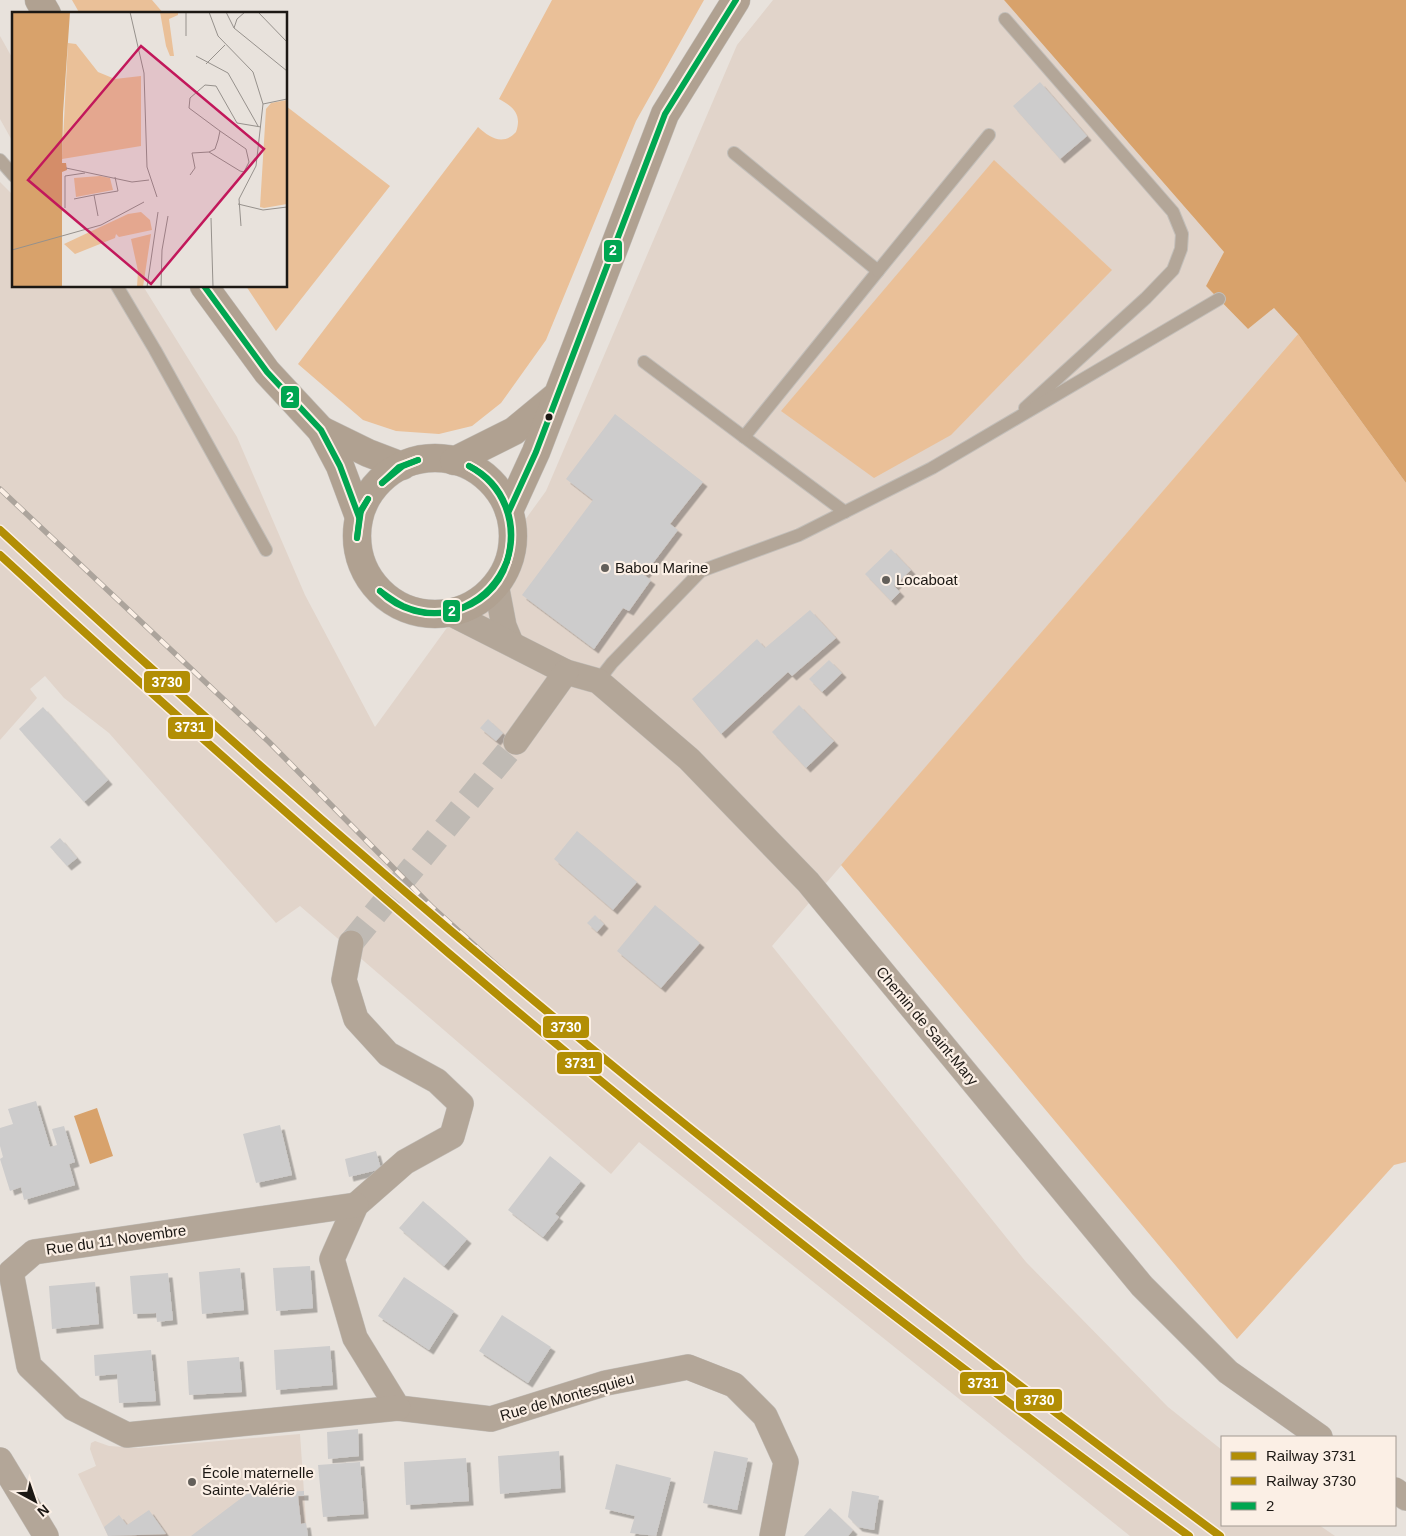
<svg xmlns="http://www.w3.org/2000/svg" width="1406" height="1536" viewBox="0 0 1406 1536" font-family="Helvetica,sans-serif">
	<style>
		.built { fill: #e1d4ca }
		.green { fill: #eac098 }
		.water { fill: #d8a26b }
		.building { fill: #cdcccc; filter: url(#shadow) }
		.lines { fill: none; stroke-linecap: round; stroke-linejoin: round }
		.street-tunnel { stroke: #bfbab4; stroke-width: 25; stroke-dasharray: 25 12; stroke-linecap: butt }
		.lane-casing { stroke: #c2beb9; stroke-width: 14 }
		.street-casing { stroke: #c2beb9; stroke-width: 26 }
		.secondary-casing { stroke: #c2beb9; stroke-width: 29 }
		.lane { stroke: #b3a698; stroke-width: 12 }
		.street { stroke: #b3a698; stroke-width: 25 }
		.secondary { stroke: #b0a191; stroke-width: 28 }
		.rail-casing { stroke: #aca49c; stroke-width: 5.5 }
		.rail { stroke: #fbefe5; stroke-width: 4; stroke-dasharray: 11; stroke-linecap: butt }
		.bus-1-casing { stroke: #fbefe5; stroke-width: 10 }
		.bus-1 { stroke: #00a651; stroke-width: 6 }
		.rail-1-casing { stroke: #fbefe5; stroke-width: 11 }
		.rail-2-casing { stroke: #fbefe5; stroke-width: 11 }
		.rail-1 { stroke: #b28e04; stroke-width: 8 }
		.rail-2 { stroke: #b28e04; stroke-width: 8 }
		.bus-dot { fill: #1c1814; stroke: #fbefe5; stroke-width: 2 }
		.poi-dot { fill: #635f5a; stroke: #fbefe5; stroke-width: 2 }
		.labels { text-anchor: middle; stroke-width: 4.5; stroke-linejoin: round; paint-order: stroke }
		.poi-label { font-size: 15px; fill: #1c1814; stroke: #fbefe5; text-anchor: start }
		.street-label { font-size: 15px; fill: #1c1814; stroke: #fbefe5 }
		.inset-road { fill: none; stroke: #96918c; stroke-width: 1 }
		.view { fill: #c2185b; fill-opacity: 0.15; stroke: #c2185b; stroke-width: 2.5 }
		.inset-edge { fill: none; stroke: #1c1814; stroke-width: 2.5 }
		.line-badge { stroke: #fbefe5; stroke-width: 2 }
		.badge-label { font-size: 14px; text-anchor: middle; font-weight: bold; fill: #fff }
	</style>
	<defs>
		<filter id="shadow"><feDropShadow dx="4.5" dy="4.5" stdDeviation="0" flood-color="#0004"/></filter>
	</defs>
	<rect width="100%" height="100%" fill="#e8e2dc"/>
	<g class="built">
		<polygon points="773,0 1004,0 1224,252 1206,286 1248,329 1274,308 1298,334 772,946 1026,1262 1168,1407 1222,1450 1222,1525 1319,1525 1335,1536 1130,1536 639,1142 611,1174 300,906 276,923 109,733 64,698 45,676 30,689 37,698 0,740 0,182 14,196 14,286 143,286 237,437 305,595 375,727 546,491 737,45"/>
		<polygon points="0,36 14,61 14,144 0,119"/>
		<polygon points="300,1434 307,1536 108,1536 78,1474 96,1466 90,1449 91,1443 95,1441 109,1446 138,1448"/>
	</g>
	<g class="green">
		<polygon points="72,0 152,0 164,14 80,14"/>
		<path d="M552 0H704L636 121 546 340 501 403 472 426 439 434 396 431 363 420 298 364 478 127C490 138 503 146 516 132 522 115 514 107 499 99Z"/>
		<polygon points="286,106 390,186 276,331 246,286 286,286"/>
		<polygon points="994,160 1112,270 951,435 874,478 781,411"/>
		<polygon points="1298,334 1406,483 1406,1162 1394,1165 1237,1339 841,865"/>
	</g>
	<g class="water">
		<polygon points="1004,0 1406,0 1406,483 1298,334 1274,308 1248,329 1206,286 1224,252"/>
		<polygon points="97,1108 113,1156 90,1164 74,1116"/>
	</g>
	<g class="building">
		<polygon points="1040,82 1087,136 1060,159 1013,106"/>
		<polygon points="615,414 703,482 670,524 678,530 644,575 651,580 629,611 623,608 594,649 522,595 593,500 566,479"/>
		<polygon points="891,549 911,570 894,586 900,592 891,601 865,574"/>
		<polygon points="810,610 836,638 792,676 788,672 721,734 692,699 757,639 765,648"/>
		<polygon points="829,660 842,673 822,692 809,679"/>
		<polygon points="799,705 834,741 806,768 772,732"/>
		<polygon points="43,707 108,780 84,802 19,729"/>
		<polygon points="488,719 503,733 496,741 480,728"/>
		<polygon points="577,831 637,882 613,910 554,859"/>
		<polygon points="60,838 77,858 67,866 50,847"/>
		<polygon points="655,905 700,943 661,988 617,951"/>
		<polygon points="595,915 604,924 597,932 587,923"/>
		<polygon points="36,1101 50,1147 57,1145 52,1129 64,1126 75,1162 69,1164 75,1185 24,1200 21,1187 10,1191 0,1159 3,1157 0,1146 0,1128 13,1124 8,1109"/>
		<polygon points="280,1125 292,1175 256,1183 243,1134"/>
		<polygon points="376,1151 381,1169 349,1177 345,1159"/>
		<polygon points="550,1156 581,1181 555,1214 559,1217 543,1237 508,1210"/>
		<polygon points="423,1201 467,1239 444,1266 399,1228"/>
		<polygon points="310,1266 313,1308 276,1311 273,1268"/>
		<polygon points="240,1268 244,1310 202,1314 199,1272"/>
		<polygon points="168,1273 173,1320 157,1322 156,1313 133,1314 130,1276"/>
		<polygon points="404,1277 454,1311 429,1350 378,1316"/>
		<polygon points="95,1282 99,1324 52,1329 49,1286"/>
		<polygon points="502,1315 551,1347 528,1383 479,1351"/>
		<polygon points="330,1346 333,1385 276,1390 274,1350"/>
		<polygon points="151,1350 156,1401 119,1403 117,1374 95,1376 94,1355"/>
		<polygon points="239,1357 242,1392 189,1395 187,1361"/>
		<polygon points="358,1429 359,1456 328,1459 327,1432"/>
		<polygon points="559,1451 561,1488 500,1494 498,1456"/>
		<polygon points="714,1451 748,1458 737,1510 703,1503"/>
		<polygon points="466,1458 469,1501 406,1505 404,1462"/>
		<polygon points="360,1462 364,1514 323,1517 318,1465"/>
		<polygon points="616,1464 671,1478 656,1536 630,1533 635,1516 605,1509"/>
		<polygon points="304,1491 304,1496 298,1496 301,1524 306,1523 308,1536 191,1536 248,1493"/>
		<polygon points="852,1491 879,1496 874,1530 858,1527 848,1517"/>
		<polygon points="830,1508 853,1530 848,1536 804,1536"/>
		<polygon points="149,1510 166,1534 108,1536 104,1527 119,1515 127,1525"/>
	</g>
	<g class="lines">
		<polyline class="street-tunnel" points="351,943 516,742"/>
		<g class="lane-casing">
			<g id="lane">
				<polyline points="1005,19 1173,212 1182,234 1181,249 1173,270 1146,298 1025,408"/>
				<polyline points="734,153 878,271 744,437 845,512"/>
				<polyline points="0,160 14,176"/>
				<polyline points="878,271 989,135"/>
				<polyline points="117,286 155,350 266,550"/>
				<polyline points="644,362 744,437"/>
				<polyline points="598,681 612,663 701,571 799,535 932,468 1219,299"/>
			</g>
		</g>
		<g class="street-casing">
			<g id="street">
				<polyline points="496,584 504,626 511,643"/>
				<polyline points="448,612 566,672 598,681 689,759 808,882 1142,1286 1228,1372 1320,1437"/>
				<polyline points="516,742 566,672"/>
				<polyline points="351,943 344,980 356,1019 388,1054 437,1081 461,1104 452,1136 405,1162 356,1205 332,1259 355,1338 398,1408 491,1419 606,1383 688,1367 734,1385 765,1416 786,1462 772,1536"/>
				<polyline points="356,1205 34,1252 11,1272 29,1366 73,1408 127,1435 398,1408"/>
				<polyline points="0,1460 46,1536"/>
				<polyline points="1395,1490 1406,1498"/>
			</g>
		</g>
		<g class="secondary-casing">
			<g id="secondary">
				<polyline points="39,0 47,14"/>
				<polyline points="204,286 267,372 321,430 340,466 359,517"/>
				<polyline points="321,430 368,453 402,466"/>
				<circle cx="435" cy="536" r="78"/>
				<polyline points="454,461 514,431 554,398"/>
				<polyline points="509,511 536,452 665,114 736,0"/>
			</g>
		</g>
		<use href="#lane" class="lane"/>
		<use href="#street" class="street"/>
		<use href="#secondary" class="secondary"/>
		<g class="rail-casing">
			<polyline id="rail" points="0,489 269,742 431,906 554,1017"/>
		</g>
		<use href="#rail" class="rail"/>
		<g class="bus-1-casing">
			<g id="bus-1">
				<polyline points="204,286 267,372 321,430 340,466 359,517"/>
				<path d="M469 466C505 484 519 524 507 561"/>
				<path d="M469 466C504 485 518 523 507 561"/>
				<polyline points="382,483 399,467 418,460"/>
				<polyline points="382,483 403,466 418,460"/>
				<polyline points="509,511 536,452 665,114 736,0"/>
				<polyline points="357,538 360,513 368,499"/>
				<polyline points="357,538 361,510 368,499"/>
				<path d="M380 591C387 596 395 602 403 606 446 625 490 603 507 561"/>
				<path d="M380 591C419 631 492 615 507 561"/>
			</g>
		</g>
		<use href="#bus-1" class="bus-1"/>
		<g class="rail-1-casing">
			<path id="rail-1" d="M0 555C274 807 555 1051 848 1280 960 1367 1074 1452 1189 1536"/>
		</g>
		<g class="rail-2-casing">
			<path id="rail-2" d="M0 530C204 719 413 903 629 1079 822 1236 1020 1387 1220 1536"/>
		</g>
		<use href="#rail-1" class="rail-1"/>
		<use href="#rail-2" class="rail-2"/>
	</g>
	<circle class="bus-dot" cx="549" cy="417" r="4.5"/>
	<g class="poi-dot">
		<circle cx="605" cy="568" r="5"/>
		<circle cx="886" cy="580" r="5"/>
		<circle cx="192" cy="1482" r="5"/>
	</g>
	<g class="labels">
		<g class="poi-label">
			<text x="615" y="573">Babou Marine</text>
			<text x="896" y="585">Locaboat</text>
			<text x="202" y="1478">École maternelle<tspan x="202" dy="17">Sainte-Valérie</tspan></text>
		</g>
		<g class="street-label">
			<text transform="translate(927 1026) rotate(50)" y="5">Chemin de Saint-Mary</text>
			<text transform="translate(116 1240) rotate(-8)" y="5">Rue du 11 Novembre</text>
			<text transform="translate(567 1397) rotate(-16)" y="5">Rue de Montesquieu</text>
		</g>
	</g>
	<g transform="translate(12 12)">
		<rect width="275" height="275" fill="#e8e2dc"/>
		<path d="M148 0H166V3L157 7 162 44H158L154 34ZM56 31 64 32 86 60 103 67 129 64V134L50 147ZM275 88V192L252 196 248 195 254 97 259 91ZM88 164 98 166 101 178 64 185 62 166ZM129 200 138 208 140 218 107 225 104 222 103 226 63 242 52 232 116 202ZM139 222 131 275H125L126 259 119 227Z" fill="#eac098"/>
		<path d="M0 0H58L51 101 50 151H54L55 158 50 160V275H0Z" fill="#d8a26b"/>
		<path class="inset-road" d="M118 0 132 61 135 155 145 185M174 0V24M197 0 206 24 241 60 251 92 244 154 227 187 229 214M214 0 222 16 275 59M246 0 275 30M222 16 225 7 233 0M184 44 216 61 246 114M194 52 213 33M251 92 275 87M197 140 228 159 232 160 237 150 234 137 208 119M54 156 120 170 137 168M178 163 183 156 180 141 197 140 203 137 206 128 208 119 177 96 178 86 193 73 204 74 225 111 249 115M62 187 82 183M226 192 251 198 275 195M53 196V164L73 161M86 204 82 183 106 179 103 165M199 206 201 275M0 238 89 213 132 190M135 275 146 200M149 275 150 238 156 204"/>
		<path class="view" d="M129 34 252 137 139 272 16 168Z"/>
		<rect width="275" height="275" class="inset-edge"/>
	</g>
	<g class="line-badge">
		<rect x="603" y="239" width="20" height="24" rx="5" fill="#00a651"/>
		<rect x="280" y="385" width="20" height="24" rx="5" fill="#00a651"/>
		<rect x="442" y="599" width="19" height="24" rx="5" fill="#00a651"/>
		<rect x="143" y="670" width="48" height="24" rx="5" fill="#b28e04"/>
		<rect x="167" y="716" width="47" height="24" rx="5" fill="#b28e04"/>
		<rect x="542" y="1015" width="48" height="24" rx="5" fill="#b28e04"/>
		<rect x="556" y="1051" width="47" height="24" rx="5" fill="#b28e04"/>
		<rect x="959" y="1371" width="47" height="24" rx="5" fill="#b28e04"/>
		<rect x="1015" y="1388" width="48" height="24" rx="5" fill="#b28e04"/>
	</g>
	<g class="badge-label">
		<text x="613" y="255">2</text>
		<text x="290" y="402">2</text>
		<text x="452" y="616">2</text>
		<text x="167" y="687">3730</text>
		<text x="190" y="732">3731</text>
		<text x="566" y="1032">3730</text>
		<text x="580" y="1068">3731</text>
		<text x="983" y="1388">3731</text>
		<text x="1039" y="1405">3730</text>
	</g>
	<rect x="1221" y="1436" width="175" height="90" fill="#fbefe5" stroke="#a29991"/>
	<rect x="1231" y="1452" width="25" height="8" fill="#b28e04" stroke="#a29991"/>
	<text x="1266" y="1461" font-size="15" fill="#1c1814">Railway 3731</text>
	<rect x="1231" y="1477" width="25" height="8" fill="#b28e04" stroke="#a29991"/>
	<text x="1266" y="1486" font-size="15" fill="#1c1814">Railway 3730</text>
	<rect x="1231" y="1502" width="25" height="8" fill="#00a651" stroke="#a29991"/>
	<text x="1266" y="1511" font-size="15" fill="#1c1814">2</text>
	<g transform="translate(35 1501) rotate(140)" stroke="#fbefe5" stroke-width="4" paint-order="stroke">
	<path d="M0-4L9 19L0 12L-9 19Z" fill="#1c1814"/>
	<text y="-8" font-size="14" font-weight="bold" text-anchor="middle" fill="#1c1814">N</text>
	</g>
</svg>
